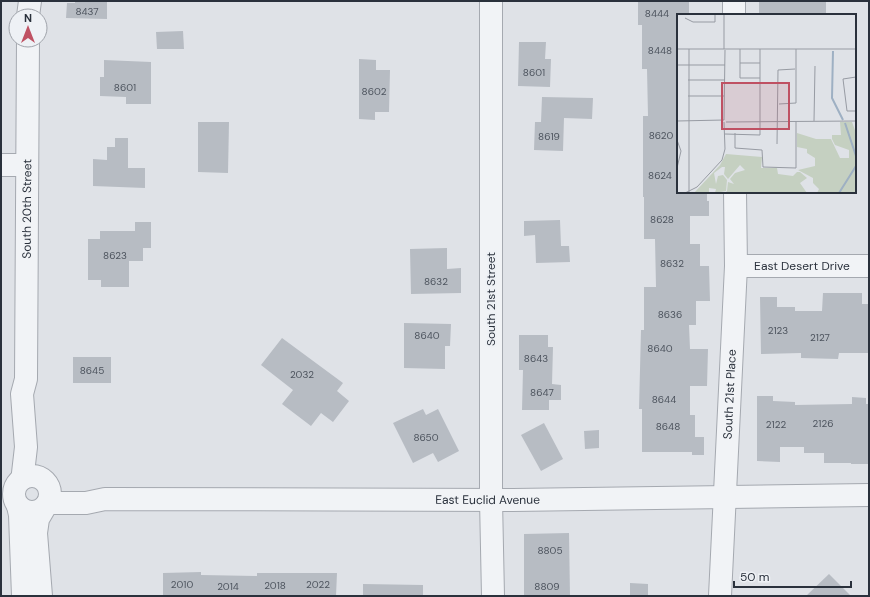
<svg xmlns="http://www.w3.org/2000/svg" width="870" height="597" viewBox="0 0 870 597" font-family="'DM Sans',sans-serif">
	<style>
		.building { fill: #b7bcc3 }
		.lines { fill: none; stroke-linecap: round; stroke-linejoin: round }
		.minor-casing { stroke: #a5a9b0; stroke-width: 24 }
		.minor { stroke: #f1f3f6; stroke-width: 22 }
		.labels { text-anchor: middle; stroke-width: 4; stroke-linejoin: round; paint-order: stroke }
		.number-label { font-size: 10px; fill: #4d545e }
		.street-label { font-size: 12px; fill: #2a313c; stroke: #eef1f5 }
		.inset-river { fill: none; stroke: #9eb0c3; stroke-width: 2 }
		.inset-road { fill: none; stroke: #979ba3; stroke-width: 1 }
		.view { fill: #bf5163; fill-opacity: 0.15; stroke: #bf5163; stroke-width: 2 }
		.inset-edge { fill: none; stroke: #2a313c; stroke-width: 2 }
	</style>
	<rect width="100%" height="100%" fill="#dfe2e7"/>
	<g class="building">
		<polygon points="75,1 107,1 107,19 66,18 67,3 75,3"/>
		<polygon points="638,1 689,1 689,15 678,15 678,192 707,192 707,201 709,201 709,216 690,216 690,244 700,244 700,266 709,266 710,301 696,301 696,325 689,325 690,349 708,349 707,386 690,386 690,415 695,415 695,437 704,437 704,455 692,455 692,452 642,452 642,409 639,409 641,330 644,330 644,287 656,287 655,239 644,239 644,197 643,197 643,116 648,116 647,69 642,69 642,25 638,25"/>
		<rect x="759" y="1" width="67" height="14"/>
		<polygon points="183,31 184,49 157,49 156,32"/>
		<polygon points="519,42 546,42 545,59 551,59 550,87 518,86"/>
		<polygon points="359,59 376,60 376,70 390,70 389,112 375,112 375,120 359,119"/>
		<polygon points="104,60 151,62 151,104 126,104 126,97 100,96 100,77 104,77"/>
		<polygon points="542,97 593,98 592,119 564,118 563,151 534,150 535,122 541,122"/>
		<polygon points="198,122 229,122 228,173 198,172"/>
		<polygon points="115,138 128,138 128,168 145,168 145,188 93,186 93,159 107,160 107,147 115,147"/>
		<polygon points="560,220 561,246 569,246 570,262 536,263 535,235 524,236 524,221"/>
		<polygon points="135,222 151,222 151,248 143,248 143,261 129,261 129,287 101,287 101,280 88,280 88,239 100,239 100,231 135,231"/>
		<polygon points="447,248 447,269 461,268 461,293 411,294 410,249"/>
		<polygon points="823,293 862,293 862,304 869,304 869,353 839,353 838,359 801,358 801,353 761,354 760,297 777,297 777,307 795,307 795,311 822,311"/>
		<polygon points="404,323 451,324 450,346 445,346 445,369 404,368"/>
		<polygon points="519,335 548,335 548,347 553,347 552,384 561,385 561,400 549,400 549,410 522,410 523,370 519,370"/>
		<polygon points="282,338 343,383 337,391 349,401 333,422 321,413 311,426 282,404 293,390 261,365"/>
		<rect x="73" y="357" width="38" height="26"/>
		<polygon points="757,396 773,396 773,401 795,402 795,405 852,404 852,397 866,398 866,404 869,404 869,464 851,464 851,463 824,463 824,453 804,453 804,447 780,447 780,462 757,461"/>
		<polygon points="423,409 426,415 438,409 459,451 438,462 433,453 413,463 393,423"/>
		<polygon points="544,423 563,459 541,471 521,435"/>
		<polygon points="599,430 599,448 585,449 584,431"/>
		<polygon points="569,533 570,596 531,596 524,595 524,534"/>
		<polygon points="201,572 201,575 257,576 257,573 337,573 336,596 163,596 163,573"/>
		<polygon points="829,574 851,596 806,596"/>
		<polygon points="630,583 648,584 648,596 630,596"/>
		<polygon points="363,584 423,585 423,596 363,596"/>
	</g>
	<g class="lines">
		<g class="minor-casing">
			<g id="minor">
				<polyline points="491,1 491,500 493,596"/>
				<polyline points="734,1 734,15"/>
				<polyline points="28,16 30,1"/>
				<polyline points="1,165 27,165"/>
				<path id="s1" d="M736 266H869"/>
				<circle cx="32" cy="494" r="18"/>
				<path id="s2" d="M23 478V473L26 447 22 394 26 379 28 40"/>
				<path id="s3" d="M48 503H86L105 499 513 500 869 495"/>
				<polyline points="18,506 20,515 23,596"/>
				<polyline points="41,596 36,533 38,519 45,507"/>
				<path id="s4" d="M720 596 736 266 735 192"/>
			</g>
		</g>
		<use href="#minor" class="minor"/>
	</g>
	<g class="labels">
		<g class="number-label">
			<text x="87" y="15">8437</text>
			<text x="657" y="17">8444</text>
			<text x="660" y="54">8448</text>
			<text x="534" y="76">8601</text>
			<text x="125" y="91">8601</text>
			<text x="374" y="95">8602</text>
			<text x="661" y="139">8620</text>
			<text x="549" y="140">8619</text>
			<text x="660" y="179">8624</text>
			<text x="662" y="223">8628</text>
			<text x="115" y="259">8623</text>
			<text x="672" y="267">8632</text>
			<text x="436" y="285">8632</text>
			<text x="670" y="318">8636</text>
			<text x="778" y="334">2123</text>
			<text x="427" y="339">8640</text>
			<text x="820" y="341">2127</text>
			<text x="660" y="352">8640</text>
			<text x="536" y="362">8643</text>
			<text x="92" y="374">8645</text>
			<text x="302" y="378">2032</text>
			<text x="542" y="396">8647</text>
			<text x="664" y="403">8644</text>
			<text x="823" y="427">2126</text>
			<text x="776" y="428">2122</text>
			<text x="668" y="430">8648</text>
			<text x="426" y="441">8650</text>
			<text x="550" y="554">8805</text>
			<text x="182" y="588">2010</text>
			<text x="318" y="588">2022</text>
			<text x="275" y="589">2018</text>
			<text x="228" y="590">2014</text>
			<text x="547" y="590">8809</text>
		</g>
		<g class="street-label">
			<text dy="4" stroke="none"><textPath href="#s2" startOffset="270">South 20th Street</textPath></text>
			<text dy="4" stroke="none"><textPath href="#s1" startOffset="66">East Desert Drive</textPath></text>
			<text transform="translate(491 299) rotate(-90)" y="4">South 21st Street</text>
			<text dy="4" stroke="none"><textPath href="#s4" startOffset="202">South 21st Place</textPath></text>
			<text dy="4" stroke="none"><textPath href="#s3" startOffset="440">East Euclid Avenue</textPath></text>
		</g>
	</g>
	<g transform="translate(677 14)">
		<rect width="179" height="179" fill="#dfe2e7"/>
		<path d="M163 108H175L179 119V179H140L142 175 136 169V164L121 156 138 152V144L130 139V135L120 133V119L139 125H154L163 144H172V136L158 131 155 125V121H164ZM49 140 85 143 84 154H100L101 160 116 162 120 158H123L130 164 123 169 130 179H48L50 177 51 168 57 170 53 165 58 159 68 156 63 151 51 165 47 160 48 153H45L37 159 39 170 41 162 46 161 50 166 49 177 38 179 39 175 32 174V179H17L43 151Z" fill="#c5d0c1"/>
		<path class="inset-river" d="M156 37 155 84 166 106M168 109 179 142M162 179 179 152"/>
		<path class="inset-road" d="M8 4 16 8H38V0M0 35H179M12 35V178M47 35V0M63 35V64H83M63 49H83M0 51H48M179 63 166 65 170 97H179M11 66H48M11 82H47M102 90 119 89V35M47 106 48 36M0 107 47 106M137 107 138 52M49 108 179 107M58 119V134L85 136 86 153 119 154V107M48 120 83 121V35M0 126 4 137 0 154M100 130 101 56 118 55M8 179 20 173 45 146 48 135 47 108"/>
		<path class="view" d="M45 69H112V115H45Z"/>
		<rect width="179" height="179" class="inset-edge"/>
	</g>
	<rect width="870" height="597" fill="none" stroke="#2a313c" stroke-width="4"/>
	<g transform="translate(28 28)"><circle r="19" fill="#eef1f5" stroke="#a0a4ab"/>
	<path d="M0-3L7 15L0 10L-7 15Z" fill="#bf5163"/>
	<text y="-6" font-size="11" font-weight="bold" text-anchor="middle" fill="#2a313c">N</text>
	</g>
	<path d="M734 581v6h117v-6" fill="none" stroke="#2a313c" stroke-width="2"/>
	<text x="740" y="581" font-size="12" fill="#2a313c" stroke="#eef1f5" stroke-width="3" paint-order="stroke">50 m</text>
</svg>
